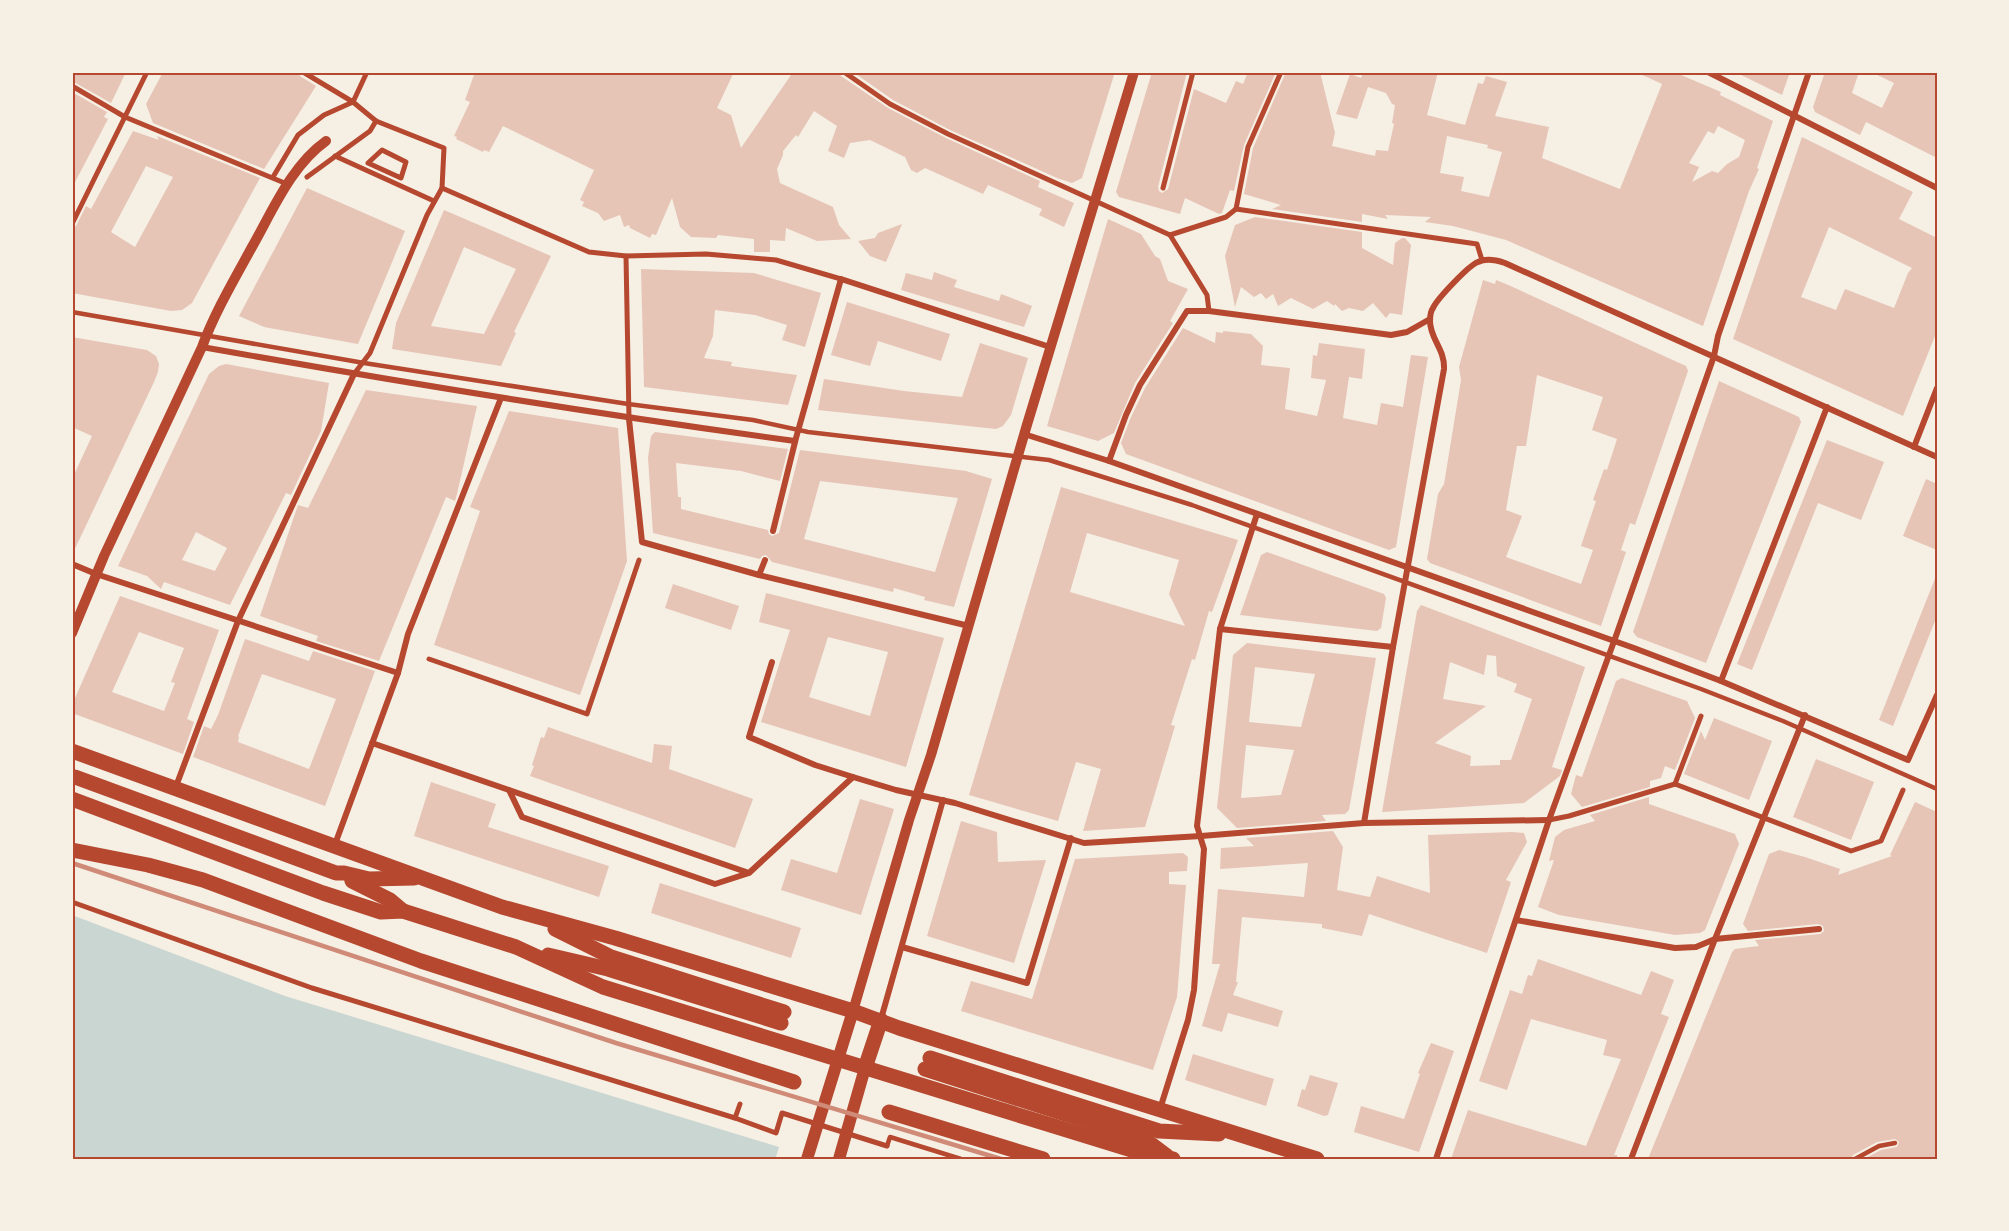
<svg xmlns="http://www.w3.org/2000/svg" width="2009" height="1231" viewBox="0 0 2009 1231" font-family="Commissioner,sans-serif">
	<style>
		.water { fill: #c9d6d2 }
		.building { fill: #e6c5b7; fill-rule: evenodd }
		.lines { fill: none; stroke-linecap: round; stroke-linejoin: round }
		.service { stroke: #b5482f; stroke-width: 4.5 }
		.pedestrian { stroke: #b5482f; stroke-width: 5 }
		.minor { stroke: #b5482f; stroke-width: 6 }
		.tertiary { stroke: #b5482f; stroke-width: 10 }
		.secondary { stroke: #b5482f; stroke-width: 12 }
		.primary { stroke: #b5482f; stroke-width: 15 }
		.rail { stroke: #cf8b77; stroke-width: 4.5 }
		.neatline { fill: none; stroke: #b5482f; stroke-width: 2 }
	</style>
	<rect width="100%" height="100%" fill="#f6efe4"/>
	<polygon class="water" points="72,915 285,996 779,1147 776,1157 781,1159 72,1159"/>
	<g class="building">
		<polygon points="72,72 126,72 111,103 72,81"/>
		<polygon points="163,72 298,72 300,76 316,86 264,169 153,123 146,104"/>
		<polygon points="475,72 734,72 717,108 731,115 741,148 793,72 839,72 841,76 888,108 946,138 1040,181 1038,187 1074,203 1064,227 1039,215 1042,209 988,185 983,194 925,168 917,173 911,170 905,157 870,140 850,143 844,158 828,151 837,126 814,111 798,137 796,135 783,151 783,155 777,169 780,183 833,207 839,225 851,239 817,241 786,228 785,241 770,240 770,252 754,252 754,239 718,235 716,238 691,237 680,227 672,198 656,235 652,234 650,238 630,228 629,225 624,227 620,215 604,221 598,213 582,206 584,202 580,200 594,170 503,126 489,152 484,150 483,152 456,139 457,137 454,136 470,102 465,100"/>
		<polygon points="853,72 1115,72 1082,178 1072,183 1057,178 950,130 893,100"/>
		<polygon points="1152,72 1187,72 1158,187 1159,191 1162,193 1168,189 1194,89 1226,103 1236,81 1243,84 1248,72 1276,72 1244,145 1234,191 1230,190 1222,213 1219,214 1185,198 1180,214 1119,197 1116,192"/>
		<path d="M1286 72H1320L1335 133 1332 146 1375 156 1376 150 1388 151 1394 124 1392 123 1395 105 1392 104 1386 93 1368 87 1357 119 1336 114 1350 74 1361 78 1363 72H1438L1427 115 1465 125 1478 83 1483 84 1486 76 1507 82 1495 116 1549 127 1542 158 1620 189 1662 84 1636 72H1674L1721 92 1720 95 1773 121 1757 168 1759 169 1749 191 1703 326 1506 240 1453 226 1425 222 1431 217 1385 215 1388 219 1362 214V222L1272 209 1281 205 1244 194 1253 148ZM1718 126 1745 140 1739 157 1727 164 1718 173 1712 171 1692 182 1699 167 1689 163 1708 131 1714 134ZM1447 136 1488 145 1487 148 1502 152 1489 197 1461 191 1464 177 1440 173Z"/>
		<polygon points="1735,72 1790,72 1782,95"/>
		<polygon points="1825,72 1859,72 1852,93 1882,108 1894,83 1871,72 1937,72 1937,158 1866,122 1860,135 1815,112 1813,107"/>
		<polygon points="72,92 107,112 104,117 108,119 72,188"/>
		<path d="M133 131 159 140 157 136 260 178 192 303 182 310 171 311 72 293V229L76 226 86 206 91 209ZM146 166 173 177 135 247 111 232Z"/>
		<path d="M1802 137 1913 192 1899 219 1937 238V331L1903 416 1733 339ZM1829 227 1912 268 1908 273 1894 308 1845 289 1836 310 1801 297Z"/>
		<polygon points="307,188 405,231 358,344 264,327 239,316"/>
		<path d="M444 210 551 256 514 332 516 333 501 366 392 349 396 323ZM464 247 516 269 484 334 431 326Z"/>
		<polygon points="1255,217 1362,232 1362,248 1393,265 1395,243 1402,238 1405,238 1411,245 1402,315 1390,313 1386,318 1373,303 1363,311 1349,308 1342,311 1335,304 1334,306 1327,301 1313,309 1291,298 1278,306 1273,294 1266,299 1261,293 1254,297 1241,287 1235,307 1225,256 1235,225"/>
		<polygon points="1108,219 1141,234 1155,256 1160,259 1168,281 1188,289 1170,321 1173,323 1135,383 1114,433 1098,441 1047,426"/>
		<polygon points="902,224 886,262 870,256 858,241 875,238 878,233"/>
		<polygon points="641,269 754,273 821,293 805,347 782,340 787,325 755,315 715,310 713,336 704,358 732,362 731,366 797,375 788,405 644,387"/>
		<polygon points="934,272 957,280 954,287 999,301 1001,294 1032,306 1024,327 901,290 906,273 932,280"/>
		<path d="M1483 280 1495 284 1496 280 1506 284 1686 366 1688 371 1635 525 1630 523 1621 550 1626 552 1601 626 1430 563 1427 559 1438 494 1444 484 1461 380 1459 367ZM1537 375 1603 397 1592 430 1617 439 1607 470 1604 469 1593 500 1596 501 1581 546 1593 550 1581 584 1506 557 1522 516 1506 510 1517 446H1526Z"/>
		<polygon points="847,302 950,334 941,361 878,341 870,366 831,355"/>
		<polygon points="1183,328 1215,343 1216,332 1223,333 1223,331 1251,334 1263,346 1261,365 1290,368 1285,409 1317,416 1326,380 1311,378 1313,355 1317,356 1319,343 1365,349 1362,379 1349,377 1343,418 1377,425 1381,403 1403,407 1411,355 1428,357 1396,547 1389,550 1126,454 1121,443 1131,417 1145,388"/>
		<polygon points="72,337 147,350 156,356 159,364 158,372 154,382 72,555 72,479 92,436 72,427"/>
		<polygon points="980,343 1028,358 1011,415 1003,426 996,429 818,410 824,379 904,391 962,397"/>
		<path d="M226 364 329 383 321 431 291 495 286 493 230 605 164 582 161 589 147 576 118 566 209 374 219 366ZM196 532 227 548 215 571 182 560Z"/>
		<polygon points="1719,381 1799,417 1801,422 1706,663 1637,637 1633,632"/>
		<polygon points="366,390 477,406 457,494 455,501 446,497 379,661 316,641 318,636 260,616 298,505 308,508"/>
		<polygon points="509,411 618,428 627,561 580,695 434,645 480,511 470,507"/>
		<path d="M655 432 788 449 780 481 741 471 676 463 678 497H681V509L768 530 769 534 772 536 779 533 800 450 966 471 992 479 954 607 924 600 925 597 894 588 893 592 772 562 766 555 762 556 760 559 653 533 648 458 651 436ZM820 481 958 498 935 572 804 539Z"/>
		<polygon points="1827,440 1884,462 1861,520 1818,503 1752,670 1737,664"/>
		<polygon points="1926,479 1937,484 1937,550 1903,536"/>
		<path d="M1061 487 1238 540 1212 612 1209 611 1195 660 1192 659 1171 725 1175 726 1145 827 1083 831 1101 769 1076 762 1058 821 969 795ZM1087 533 1179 560 1169 594 1185 626 1070 592Z"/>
		<polygon points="1267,552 1384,594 1386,598 1381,628 1377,631 1240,615 1261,555"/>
		<polygon points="1936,576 1937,616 1893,726 1879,720"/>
		<polygon points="673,584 739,606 731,630 665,608"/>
		<path d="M766 593 944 638 906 767 761 722 790 630 759 622ZM828 637 888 652 870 716 809 697Z"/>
		<path d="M120 596 219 630 187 719 194 722 183 754 72 713V705ZM139 632 184 648 171 682 175 683 164 711 112 692Z"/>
		<path d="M1421 605 1585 667 1552 767 1562 770 1560 776 1524 803 1382 812 1417 611ZM1487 655 1496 656 1497 676 1517 684 1514 692 1532 699 1511 760H1500V765L1470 766 1471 756 1435 743 1486 706 1443 699 1450 662 1484 675Z"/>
		<path d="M245 639 309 661 313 651 375 671 325 806 193 757 204 726 211 729 218 715ZM262 674 336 699 309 769 238 742 239 737 238 736Z"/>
		<path d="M1247 643 1376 658 1349 810 1345 814 1322 815 1326 821 1237 828 1217 808 1233 655ZM1255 667 1315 674 1301 727 1249 722ZM1246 745 1294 750 1281 795 1241 798Z"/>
		<polygon points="1622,678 1687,701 1695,718 1675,770 1665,766 1661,778 1650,781 1650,787 1582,807 1571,794 1576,775 1582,777 1616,681"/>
		<polygon points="1714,718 1772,741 1749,800 1684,774 1701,731 1705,740"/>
		<polygon points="548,727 652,763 654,744 672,746 669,769 753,799 735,848 530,776 534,766 532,765 541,737 544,738"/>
		<polygon points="1816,759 1874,782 1851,840 1793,817"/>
		<polygon points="431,782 496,804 488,827 609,866 599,897 414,836"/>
		<polygon points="1649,797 1649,804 1735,834 1739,844 1705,930 1700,933 1675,935 1559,915 1538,907 1554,860 1549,861 1555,837 1564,830 1595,821 1590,815"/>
		<polygon points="860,799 894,809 861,915 781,890 791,859 837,873"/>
		<polygon points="1915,802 1937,812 1937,1159 1864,1159 1881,1150 1897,1147 1899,1142 1895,1139 1877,1142 1853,1155 1851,1159 1648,1159 1732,952 1735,949 1759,946 1755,940 1820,934 1824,931 1823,926 1818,924 1748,931 1743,924 1769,854 1779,850 1805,857 1840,869 1838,875 1892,856 1890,855"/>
		<polygon points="961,821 997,832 998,862 1046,860 1014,963 927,936"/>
		<polygon points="1333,831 1343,847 1337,890 1370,897 1377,876 1430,893 1428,835 1512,832 1524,833 1527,842 1506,880 1511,882 1487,953 1369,914 1362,936 1322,928 1322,924 1242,917 1236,982 1238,982 1233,995 1283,1011 1278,1027 1228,1013 1222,1032 1202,1026 1220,964 1212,964 1218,889 1304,897 1308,863 1220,869 1221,848 1254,846 1246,838"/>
		<polygon points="1183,853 1188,857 1187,871 1169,872 1169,884 1186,885 1177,997 1153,1070 961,1011 971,981 1032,999 1075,859"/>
		<polygon points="660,883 801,928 791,958 651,913"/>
		<polygon points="1538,959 1641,995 1651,971 1674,980 1661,1014 1669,1017 1614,1155 1617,1155 1617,1159 1451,1159 1468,1110 1586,1146 1621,1059 1603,1055 1607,1040 1531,1019 1507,1090 1479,1081 1510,990 1522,994 1528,975 1532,976"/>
		<polygon points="1431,1043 1454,1051 1419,1152 1354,1132 1361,1106 1404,1119 1420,1074 1418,1073"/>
		<polygon points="1193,1054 1274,1079 1266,1106 1185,1080"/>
		<polygon points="1310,1075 1338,1083 1328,1115 1324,1116 1297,1106 1302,1089 1305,1090"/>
	</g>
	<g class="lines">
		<g class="service">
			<polyline points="72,312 364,363 628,404 753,420 808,432 1049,460 1192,505 1701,689 1783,721 1937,789"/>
			<polyline points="887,1146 890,1137 961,1159"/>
			<polyline points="1855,1159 1879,1146 1895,1143"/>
		</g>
		<g class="pedestrian">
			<polyline points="303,72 353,102 376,121 444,148 442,188"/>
			<polyline points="844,72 890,104 948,134 1170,235 1226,217 1236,209 1477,244 1482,260"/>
			<polyline points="72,86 125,117 287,184"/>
			<polyline points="353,102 367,72"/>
			<polygon points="382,150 406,162 401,178 368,163"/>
			<polyline points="335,156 434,201"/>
			<polyline points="273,177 298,135 324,115 353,102"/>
			<polyline points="307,177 370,131 376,121"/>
			<polyline points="1163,188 1193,72"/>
			<polyline points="1236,209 1248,147 1281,72"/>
			<polyline points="72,224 147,72"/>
			<polyline points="1170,235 1207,295 1209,311"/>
			<polyline points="626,256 629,419"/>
			<polyline points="354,374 370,353 427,215 442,188 589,252 626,256 706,254 776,260 841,279"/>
			<polyline points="429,659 587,714 639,560"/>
			<polyline points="1675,784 1851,851 1881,841 1903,790"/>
			<polyline points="1675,784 1701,716"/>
			<polyline points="1549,820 1569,816 1675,784"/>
			<polyline points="72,902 312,988 735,1118 776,1133 782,1113 887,1146"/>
			<polyline points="735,1118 740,1104"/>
		</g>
		<g class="minor">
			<polyline points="1708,72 1937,188"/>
			<path d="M202 347C399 382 596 414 795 441"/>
			<polyline points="629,419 642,542 759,575 969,626"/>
			<polyline points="1024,434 1109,461 1634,648 1721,681 1908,760 1937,695"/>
			<polyline points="1914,447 1937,388"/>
			<polyline points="1109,461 1126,415 1140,385 1187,311 1209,311 1391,335 1407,332 1430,319"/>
			<polyline points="773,531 796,438 841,279 1050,347"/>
			<polyline points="72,564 96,574 398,673"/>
			<polyline points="759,575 765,560"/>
			<polyline points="1220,629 1393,647"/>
			<polyline points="772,662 749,737 815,765 853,777"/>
			<polyline points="1721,681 1827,407"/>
			<polyline points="372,743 509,790"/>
			<polyline points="175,789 238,621 354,374"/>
			<path d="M1364 823 1393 647 1444 369C1445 349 1430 339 1430 321 1430 317 1430 312 1433 308 1437 299 1469 265 1478 262 1486 258 1496 260 1505 263L1937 457"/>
			<polyline points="334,847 398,673 408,634 501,398"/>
			<polyline points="749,873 509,790 522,817 715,884 749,873 853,777 896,790 955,803 1084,843 1201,836 1364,823 1549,820"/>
			<polyline points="1516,920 1675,948 1696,947 1715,939 1819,929"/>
			<polyline points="902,947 1027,983 1071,838"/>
			<polyline points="881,1019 943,800"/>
			<polyline points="1160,1109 1188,1020 1194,990 1204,849 1197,826 1220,629 1257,514"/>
			<polyline points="1436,1159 1549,820 1617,633 1714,356 1718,336 1809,72"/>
			<polyline points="1631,1159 1715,939 1805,715"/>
		</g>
		<g class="tertiary">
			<path d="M72 633 104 556 202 347C215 312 234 280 252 247 273 210 291 166 326 141"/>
			<polyline points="853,1011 909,820 931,755 1026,428 1134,72"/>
		</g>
		<g class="secondary">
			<polyline points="807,1159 853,1011"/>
			<polyline points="839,1159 865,1068"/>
		</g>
		<g class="primary">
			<polyline points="72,751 502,907 615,938 853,1011 899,1028 1317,1159"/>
			<polyline points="75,777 336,873 344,873 369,879 414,878"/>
			<polyline points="72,799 323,893 381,912 403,911 516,947 603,987 1148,1155 1173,1159"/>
			<polyline points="72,850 148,865 203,880 421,961 794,1082"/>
			<polyline points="352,881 390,900 403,911"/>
			<polyline points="555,929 611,957 784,1012"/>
			<polyline points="548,955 608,969 781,1023"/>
			<polyline points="930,1058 1159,1131 1219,1134"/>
			<polyline points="865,1068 881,1020"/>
			<polyline points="925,1069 1112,1129 1151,1144 1167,1156"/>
			<polyline points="889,1112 1043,1159"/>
		</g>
		<polyline class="rail" points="72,863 616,1043 1001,1159"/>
	</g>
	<rect width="2009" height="1231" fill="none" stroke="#f6efe4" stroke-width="147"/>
	<rect x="74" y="74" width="1862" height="1084" class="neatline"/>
</svg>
